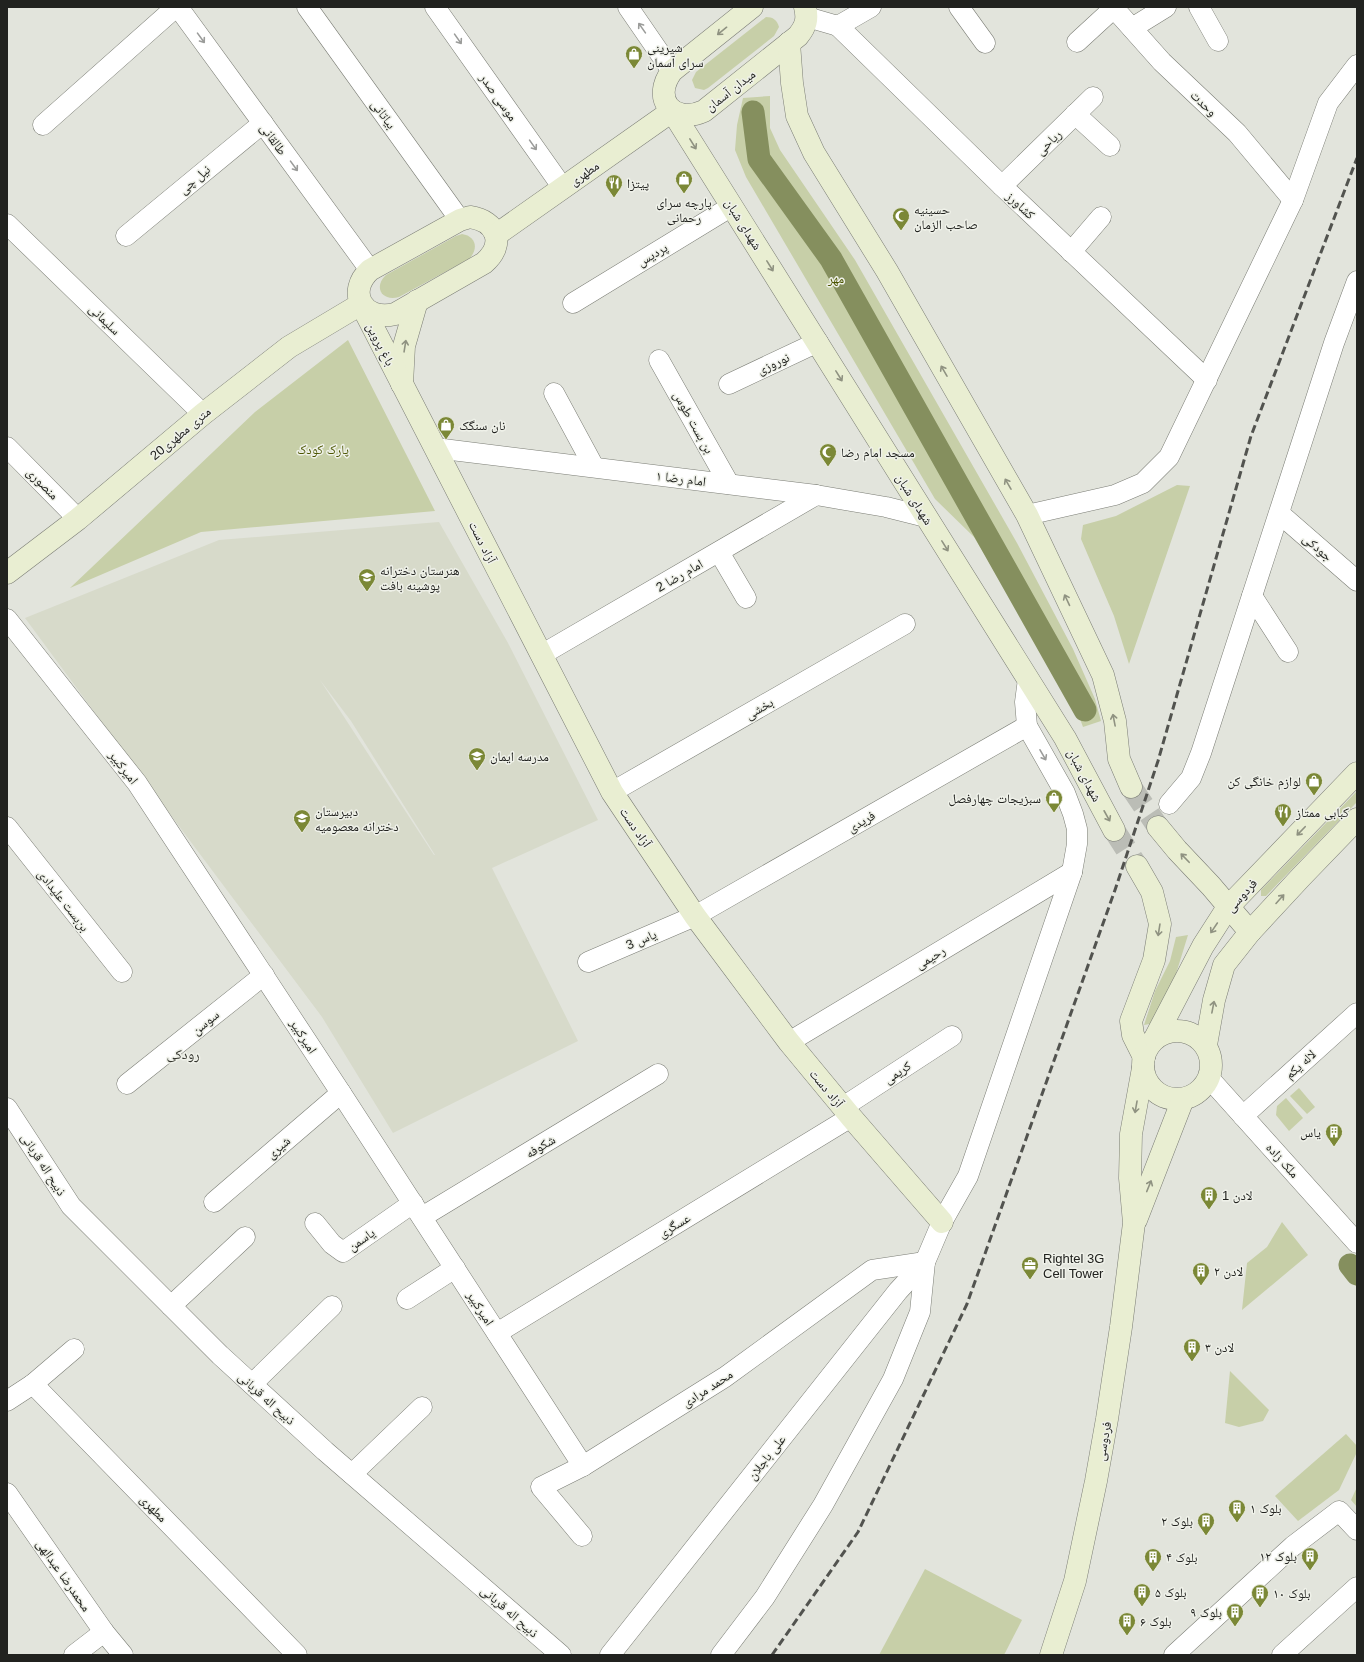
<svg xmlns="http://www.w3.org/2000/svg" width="1364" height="1662" viewBox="0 0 1364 1662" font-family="Helvetica,'Noto Naskh Arabic',sans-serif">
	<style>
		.built { fill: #d7daca; fill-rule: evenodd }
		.green { fill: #c7cfa8 }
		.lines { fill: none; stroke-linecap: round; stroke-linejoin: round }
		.canal { stroke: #858f5e; stroke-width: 23 }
		.secondary-tunnel { stroke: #bbbdb6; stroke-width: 22; stroke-dasharray: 22 11; stroke-linecap: butt }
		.street-casing { stroke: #7b7d75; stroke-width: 21 }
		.secondary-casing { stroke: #7b7d75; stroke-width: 23 }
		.street { stroke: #fff; stroke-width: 20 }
		.secondary { stroke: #e9eed2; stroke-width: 22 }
		.rail { stroke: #52534f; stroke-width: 3; stroke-dasharray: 8 4; stroke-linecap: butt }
		.oneway { stroke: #9b9c9a }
		.oneway2 { stroke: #8f9281 }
		.labels { text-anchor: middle; stroke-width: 3; stroke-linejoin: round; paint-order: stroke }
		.poi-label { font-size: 13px; fill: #21221f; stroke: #eff1e9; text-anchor: start }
		.street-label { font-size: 13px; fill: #21221f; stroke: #eff1e9 }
		.park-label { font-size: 13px; fill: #4b5500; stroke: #eff1e9 }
		.neighbourhood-label { font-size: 14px; fill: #35362f; stroke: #eff1e9 }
	</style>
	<rect width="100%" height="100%" fill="#e2e4dc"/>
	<path class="built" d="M439 522 508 643 598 820 492 868 578 1041 393 1133 322 1017 146 782 25 618 219 540ZM320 680 351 721 435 855H434Z"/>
	<g class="green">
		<path d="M766 17C773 17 777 20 779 27L774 36 708 88 704 90 695 88 692 80 696 72Z"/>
		<polygon points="770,96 770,128 780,150 855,260 1017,543 1073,649 1095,699 1101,721 1083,727 1076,708 974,537 935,499 746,177 735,150 737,125 743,98"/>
		<path d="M462 234C476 236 479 249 469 259L399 297C382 302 373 287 386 275L456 236Z"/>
		<polygon points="348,340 435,511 201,532 70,588 255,412"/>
		<polygon points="1177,485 1190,486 1129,664 1114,616 1081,539 1083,525 1116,516"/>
		<polygon points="1357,791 1357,802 1266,896 1261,896 1261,890"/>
		<polygon points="1188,935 1175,977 1150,1024 1144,1025 1155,991 1170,961 1176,937"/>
		<polygon points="1299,1088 1315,1107 1307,1114 1290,1096"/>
		<polygon points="1286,1098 1303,1118 1289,1131 1276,1115 1277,1106"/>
		<polygon points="1282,1222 1308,1255 1242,1310 1247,1263 1267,1247"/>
		<polygon points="1230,1371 1269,1410 1263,1421 1239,1427 1225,1423"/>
		<polygon points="1346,1434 1357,1446 1357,1452 1339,1490 1298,1521 1275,1496"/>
		<polygon points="1357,1487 1357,1507 1351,1500"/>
		<polygon points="925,1569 1022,1620 1004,1655 879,1655"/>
	</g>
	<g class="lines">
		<g class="canal">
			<polyline points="753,112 759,159 831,259 1085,710"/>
			<polyline points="1350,1265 1357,1274"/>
		</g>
		<g class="secondary-tunnel">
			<polyline points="1131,787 1158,827"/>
			<polyline points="1114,830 1137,866"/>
		</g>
		<g class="street-casing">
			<g id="street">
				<polyline points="178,7 370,270"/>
				<polyline points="307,7 460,220"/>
				<polyline points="435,7 563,188"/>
				<polyline points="628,7 672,71"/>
				<polyline points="959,7 985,43"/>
				<polyline points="1113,7 1162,62 1237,133 1293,200"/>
				<polyline points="1199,7 1218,41"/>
				<polyline points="807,17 838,26 871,7"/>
				<polyline points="838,26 1002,186 1207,380"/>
				<polyline points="1132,28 1166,7"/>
				<polyline points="1077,42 1114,8"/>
				<polyline points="1075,114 1110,146"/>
				<polyline points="43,125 176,7"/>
				<polyline points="1002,186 1093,97"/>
				<polyline points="7,224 203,414"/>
				<polyline points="126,236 263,123"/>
				<polyline points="1071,252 1101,217"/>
				<polyline points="573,303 732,206"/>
				<polyline points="659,360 729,484"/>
				<polyline points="729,384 818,342"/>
				<polyline points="554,393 594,467"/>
				<polyline points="7,447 78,519"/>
				<polyline points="435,448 816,495 886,507 926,517"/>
				<polyline points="1280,514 1357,581"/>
				<polyline points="1027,515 1115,495 1143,483 1169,457 1293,200 1328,103 1357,65"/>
				<polyline points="719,552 746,598"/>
				<polyline points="1252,596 1288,652"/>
				<polyline points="7,619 137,783 341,1093 583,1466"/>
				<polyline points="541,655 816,495"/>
				<polyline points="612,792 905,624"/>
				<polyline points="1169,804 1191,778 1201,753 1334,343 1357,281"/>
				<polyline points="7,827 122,972"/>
				<polyline points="588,962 695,916 1027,726"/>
				<polyline points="789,1042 1072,872"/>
				<polyline points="1209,1078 1357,1243"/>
				<polyline points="127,1084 264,975"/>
				<polyline points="843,1107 952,1036"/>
				<polyline points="7,1108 71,1206 220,1355 325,1451 561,1655"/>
				<polyline points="1243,1116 1357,1013"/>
				<polyline points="214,1202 341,1093"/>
				<polyline points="422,1217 658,1074"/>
				<polyline points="315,1223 332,1244 343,1252 413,1203"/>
				<polyline points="407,1299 455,1268"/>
				<polyline points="171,1306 245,1237"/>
				<polyline points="497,1333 851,1117"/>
				<polyline points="33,1384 297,1655"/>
				<polyline points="252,1384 332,1306"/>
				<polyline points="7,1401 33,1384 74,1349"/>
				<polyline points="352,1474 422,1407"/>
				<polyline points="7,1493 104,1632 123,1655"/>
				<polyline points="582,1536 541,1487 583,1466 725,1377 872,1270 925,1262"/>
				<polyline points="74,1655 104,1632"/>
				<polyline points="610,1655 898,1291 925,1262"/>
				<polyline points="721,1655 765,1597 823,1505 893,1379 920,1312 925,1262 942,1222 968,1176 1072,872 1077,844 1077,829 1073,814 1065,793 1027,726 1025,702 1028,679"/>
				<polyline points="1174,1655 1293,1546 1339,1511 1357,1530"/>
				<polyline points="1282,1655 1357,1587"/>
			</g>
		</g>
		<g class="secondary-casing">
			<g id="secondary">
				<path d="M752 7 672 71C651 99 673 125 704 111L798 36C806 26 808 19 805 7"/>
				<polyline points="789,43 792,83 797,116 814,153 887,271 1027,515 1103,675 1115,721 1119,759 1131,787"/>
				<path d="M470 217C497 221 506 244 484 263L395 314C363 322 346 292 370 270L460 220Z"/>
				<polyline points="496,235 672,111 1065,738 1114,830"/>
				<polyline points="402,384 404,346 417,301"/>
				<polyline points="7,573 78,519 203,414 289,347 361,304 612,792 695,916 789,1042 851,1117 942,1222"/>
				<polyline points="1158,827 1177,850 1211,886 1250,932"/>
				<polyline points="1137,866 1152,892 1160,924 1154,960 1131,1021 1133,1035 1144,1057"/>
				<circle cx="1177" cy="1065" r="34"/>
				<polyline points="1155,1038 1203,946 1228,907 1357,773"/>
				<polyline points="1206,1045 1214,1000 1224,965 1250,932 1301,877 1357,819"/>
				<polyline points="1136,1220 1183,1099"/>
				<polyline points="1051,1655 1075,1581 1096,1481 1107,1419 1121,1327 1134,1223 1130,1178 1131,1134 1143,1068"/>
			</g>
		</g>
		<use href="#street" class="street"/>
		<use href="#secondary" class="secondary"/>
		<polyline class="rail" points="772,1655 858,1532 967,1304 1115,890 1158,761 1251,436 1357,158"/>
	</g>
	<defs><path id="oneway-shaft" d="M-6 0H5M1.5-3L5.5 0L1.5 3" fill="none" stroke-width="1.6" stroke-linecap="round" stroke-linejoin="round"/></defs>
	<g class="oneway">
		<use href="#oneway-shaft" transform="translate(642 28) rotate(-125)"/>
		<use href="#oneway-shaft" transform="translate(201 38) rotate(54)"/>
		<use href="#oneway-shaft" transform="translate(458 39) rotate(55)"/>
		<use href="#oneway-shaft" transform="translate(533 145) rotate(55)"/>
		<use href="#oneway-shaft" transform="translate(294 166) rotate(54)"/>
		<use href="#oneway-shaft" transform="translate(1043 755) rotate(60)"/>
	</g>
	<g class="oneway2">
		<use href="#oneway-shaft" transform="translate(722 31) rotate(141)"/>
		<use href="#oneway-shaft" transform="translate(693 144) rotate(58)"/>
		<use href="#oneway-shaft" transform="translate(770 266) rotate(58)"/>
		<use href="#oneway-shaft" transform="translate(405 346) rotate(-81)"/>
		<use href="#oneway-shaft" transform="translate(944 371) rotate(-120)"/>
		<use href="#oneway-shaft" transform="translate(839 376) rotate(58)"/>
		<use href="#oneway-shaft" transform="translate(1008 484) rotate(-120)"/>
		<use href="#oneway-shaft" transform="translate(945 546) rotate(58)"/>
		<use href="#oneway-shaft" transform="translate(1067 600) rotate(-115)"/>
		<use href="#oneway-shaft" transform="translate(1114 720) rotate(-101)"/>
		<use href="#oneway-shaft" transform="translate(1107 816) rotate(61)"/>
		<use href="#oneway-shaft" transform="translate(1301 831) rotate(134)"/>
		<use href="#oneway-shaft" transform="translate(1185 858) rotate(-134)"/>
		<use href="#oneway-shaft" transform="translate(1280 899) rotate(-48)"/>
		<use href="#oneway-shaft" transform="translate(1214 928) rotate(124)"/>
		<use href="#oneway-shaft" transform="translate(1159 930) rotate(99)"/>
		<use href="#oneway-shaft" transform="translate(1213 1007) rotate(-79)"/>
		<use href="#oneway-shaft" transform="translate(1136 1107) rotate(100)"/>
		<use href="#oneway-shaft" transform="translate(1149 1186) rotate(-68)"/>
	</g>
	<defs>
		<g id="shop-pin" transform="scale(0.9)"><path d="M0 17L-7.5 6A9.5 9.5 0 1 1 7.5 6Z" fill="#7b8836" stroke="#eff1e9"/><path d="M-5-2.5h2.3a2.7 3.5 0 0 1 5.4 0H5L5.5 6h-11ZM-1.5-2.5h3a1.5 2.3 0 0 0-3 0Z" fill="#fff"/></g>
		<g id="restaurant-pin" transform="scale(0.9)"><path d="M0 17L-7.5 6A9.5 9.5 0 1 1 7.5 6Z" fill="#7b8836" stroke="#eff1e9"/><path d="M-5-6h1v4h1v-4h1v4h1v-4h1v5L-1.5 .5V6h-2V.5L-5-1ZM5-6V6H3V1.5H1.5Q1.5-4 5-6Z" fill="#fff"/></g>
		<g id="mosque-pin" transform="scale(0.9)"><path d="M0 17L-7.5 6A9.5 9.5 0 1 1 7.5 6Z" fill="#7b8836" stroke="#eff1e9"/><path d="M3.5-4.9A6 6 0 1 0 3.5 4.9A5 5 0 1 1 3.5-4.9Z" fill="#fff"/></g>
		<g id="school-pin" transform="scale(0.9)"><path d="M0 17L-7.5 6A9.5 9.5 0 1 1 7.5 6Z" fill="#7b8836" stroke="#eff1e9"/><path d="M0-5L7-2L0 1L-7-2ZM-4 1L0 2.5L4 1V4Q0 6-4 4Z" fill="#fff"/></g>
		<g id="building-pin" transform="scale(0.9)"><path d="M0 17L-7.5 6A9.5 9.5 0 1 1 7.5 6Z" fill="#7b8836" stroke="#eff1e9"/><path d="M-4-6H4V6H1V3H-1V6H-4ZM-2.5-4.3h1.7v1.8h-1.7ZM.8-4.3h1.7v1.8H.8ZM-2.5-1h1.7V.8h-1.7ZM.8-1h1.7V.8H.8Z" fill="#fff"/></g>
		<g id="office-pin" transform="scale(0.9)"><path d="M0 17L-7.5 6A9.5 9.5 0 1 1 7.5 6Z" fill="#7b8836" stroke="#eff1e9"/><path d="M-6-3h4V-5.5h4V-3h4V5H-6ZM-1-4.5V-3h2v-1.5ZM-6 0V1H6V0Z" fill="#fff"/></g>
	</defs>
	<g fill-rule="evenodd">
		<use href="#shop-pin" x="634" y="54"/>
		<use href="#shop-pin" x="684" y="179"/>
		<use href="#restaurant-pin" x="614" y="183"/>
		<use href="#mosque-pin" x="901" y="216"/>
		<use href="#shop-pin" x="446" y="425"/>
		<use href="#mosque-pin" x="828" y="452"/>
		<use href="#school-pin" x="367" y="577"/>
		<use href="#school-pin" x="477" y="756"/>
		<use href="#shop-pin" x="1314" y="781"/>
		<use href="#shop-pin" x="1054" y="798"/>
		<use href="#restaurant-pin" x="1283" y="812"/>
		<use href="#school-pin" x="302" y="818"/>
		<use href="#building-pin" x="1334" y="1132"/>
		<use href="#building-pin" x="1209" y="1195"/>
		<use href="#office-pin" x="1030" y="1265"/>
		<use href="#building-pin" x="1201" y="1271"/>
		<use href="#building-pin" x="1192" y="1347"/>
		<use href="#building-pin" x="1237" y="1508"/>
		<use href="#building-pin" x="1206" y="1521"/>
		<use href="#building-pin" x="1310" y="1556"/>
		<use href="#building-pin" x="1153" y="1557"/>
		<use href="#building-pin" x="1142" y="1592"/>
		<use href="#building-pin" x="1260" y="1593"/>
		<use href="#building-pin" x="1235" y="1612"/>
		<use href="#building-pin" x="1127" y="1621"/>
	</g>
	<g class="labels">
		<g class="poi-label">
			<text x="647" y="52">شیرینی<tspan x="647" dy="15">سرای آسمان</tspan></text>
			<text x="627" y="188">پیتزا</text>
			<text x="684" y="207" text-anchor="middle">پارچه سرای<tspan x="684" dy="15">رحمانی</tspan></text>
			<text x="914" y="214">حسینیه<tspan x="914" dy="15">صاحب الزمان</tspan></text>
			<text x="459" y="430">نان سنگک</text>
			<text x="841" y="457">مسجد امام رضا</text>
			<text x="380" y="575">هنرستان دخترانه<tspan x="380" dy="15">پوشینه بافت</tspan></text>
			<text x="490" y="761">مدرسه ایمان</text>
			<text x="1301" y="786" text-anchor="end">لوازم خانگی کن</text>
			<text x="1041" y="803" text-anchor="end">سبزیجات چهارفصل</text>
			<text x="315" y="816">دبیرستان<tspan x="315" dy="15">دخترانه معصومیه</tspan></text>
			<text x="1296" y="817">کبابی ممتاز</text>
			<text x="1321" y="1137" text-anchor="end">یاس</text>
			<text x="1222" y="1200">لادن 1</text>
			<text x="1043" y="1263">Rightel 3G<tspan x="1043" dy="15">Cell Tower</tspan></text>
			<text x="1214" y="1276">لادن ۲</text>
			<text x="1205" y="1352">لادن ۳</text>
			<text x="1250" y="1513">بلوک ۱</text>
			<text x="1193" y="1526" text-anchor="end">بلوک ۲</text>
			<text x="1297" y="1561" text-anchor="end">بلوک ۱۲</text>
			<text x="1166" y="1562">بلوک ۴</text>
			<text x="1155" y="1597">بلوک ۵</text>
			<text x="1273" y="1598">بلوک ۱۰</text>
			<text x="1222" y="1617" text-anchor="end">بلوک ۹</text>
			<text x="1140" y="1626">بلوک ۶</text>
		</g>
		<g class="street-label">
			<text transform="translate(730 90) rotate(-38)" y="5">میدان آسمان</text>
			<text transform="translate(499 97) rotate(55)" y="5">موسی صدر</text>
			<text transform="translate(1204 103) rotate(44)" y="5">وحدت</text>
			<text transform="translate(384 114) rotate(54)" y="5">بیاتانی</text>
			<text transform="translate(274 139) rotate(54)" y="5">طالقانی</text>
			<text transform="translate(1048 142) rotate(-44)" y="5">ریاحی</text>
			<text transform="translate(584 173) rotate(-35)" y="5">مطهری</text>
			<text transform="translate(194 179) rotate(-40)" y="5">نیل چی</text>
			<text transform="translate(1021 205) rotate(43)" y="5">کشاورز</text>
			<text transform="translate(744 224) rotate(58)" y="5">شهدای شبان</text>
			<text transform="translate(652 254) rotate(-31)" y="5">پردیس</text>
			<text transform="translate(105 319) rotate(44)" y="5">سلیمانی</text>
			<text transform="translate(381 344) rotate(63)" y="5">باغ پروین</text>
			<text transform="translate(773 363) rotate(-25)" y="5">نوروزی</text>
			<text transform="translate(694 422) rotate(61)" y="5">بن بست طوس</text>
			<text transform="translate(180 433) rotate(-40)" y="5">20متری مطهری</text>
			<text transform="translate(681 478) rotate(7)" y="5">امام رضا ۱</text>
			<text transform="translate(43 483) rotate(45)" y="5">منصوری</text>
			<text transform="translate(915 499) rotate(58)" y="5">شهدای شبان</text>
			<text transform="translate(483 542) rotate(63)" y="5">آزاد دست</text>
			<text transform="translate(1318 547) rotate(41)" y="5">جودکی</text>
			<text transform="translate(679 575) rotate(-30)" y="5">امام رضا 2</text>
			<text transform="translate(759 708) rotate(-30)" y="5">بخشی</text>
			<text transform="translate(124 767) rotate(52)" y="5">امیرکبیر</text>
			<text transform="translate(1085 775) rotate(62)" y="5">شهدای شبان</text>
			<text transform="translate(861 821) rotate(-30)" y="5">فریدی</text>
			<text transform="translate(636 827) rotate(56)" y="5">آزاد دست</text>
			<text transform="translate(1241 895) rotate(-48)" y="5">فردوسی</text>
			<text transform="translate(64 900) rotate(52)" y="5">بن‌بست علیدادی</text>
			<text transform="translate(641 939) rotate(-23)" y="5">یاس 3</text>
			<text transform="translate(930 957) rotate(-31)" y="5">رحیمی</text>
			<text transform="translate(205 1022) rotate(-39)" y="5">سوسن</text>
			<text transform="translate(304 1036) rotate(57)" y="5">امیرکبیر</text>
			<text transform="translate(1300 1064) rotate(-42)" y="5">لاله یکم</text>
			<text transform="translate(897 1072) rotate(-33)" y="5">کریمی</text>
			<text transform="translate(827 1088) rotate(50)" y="5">آزاد دست</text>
			<text transform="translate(540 1146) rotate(-31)" y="5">شکوفه</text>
			<text transform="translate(278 1147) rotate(-41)" y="5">شیری</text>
			<text transform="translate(1283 1160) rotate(48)" y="5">ملک زاده</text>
			<text transform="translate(44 1164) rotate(57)" y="5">ذبیح اله قربانی</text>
			<text transform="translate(674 1225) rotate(-31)" y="5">عسگری</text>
			<text transform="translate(361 1239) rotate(-35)" y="5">یاسمن</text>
			<text transform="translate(481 1308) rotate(57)" y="5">امیرکبیر</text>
			<text transform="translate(707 1388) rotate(-33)" y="5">محمد مرادی</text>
			<text transform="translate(267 1398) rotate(42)" y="5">ذبیح اله قربانی</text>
			<text transform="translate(1103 1441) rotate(-80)" y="5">فردوسی</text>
			<text transform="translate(766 1457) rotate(-52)" y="5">علی باجلان</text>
			<text transform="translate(154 1508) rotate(46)" y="5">مطهری</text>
			<text transform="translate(64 1575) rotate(55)" y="5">محمدرضا عبدالهی</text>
			<text transform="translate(510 1611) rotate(41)" y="5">ذبیح اله قربانی</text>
		</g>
		<g class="park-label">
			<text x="836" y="283">مهر</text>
			<text x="323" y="454">پارک کودک</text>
		</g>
		<g class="neighbourhood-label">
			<text x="183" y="1059">رودکی</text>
		</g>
	</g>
	<rect width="1364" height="1662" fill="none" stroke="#21221f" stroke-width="16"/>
</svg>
